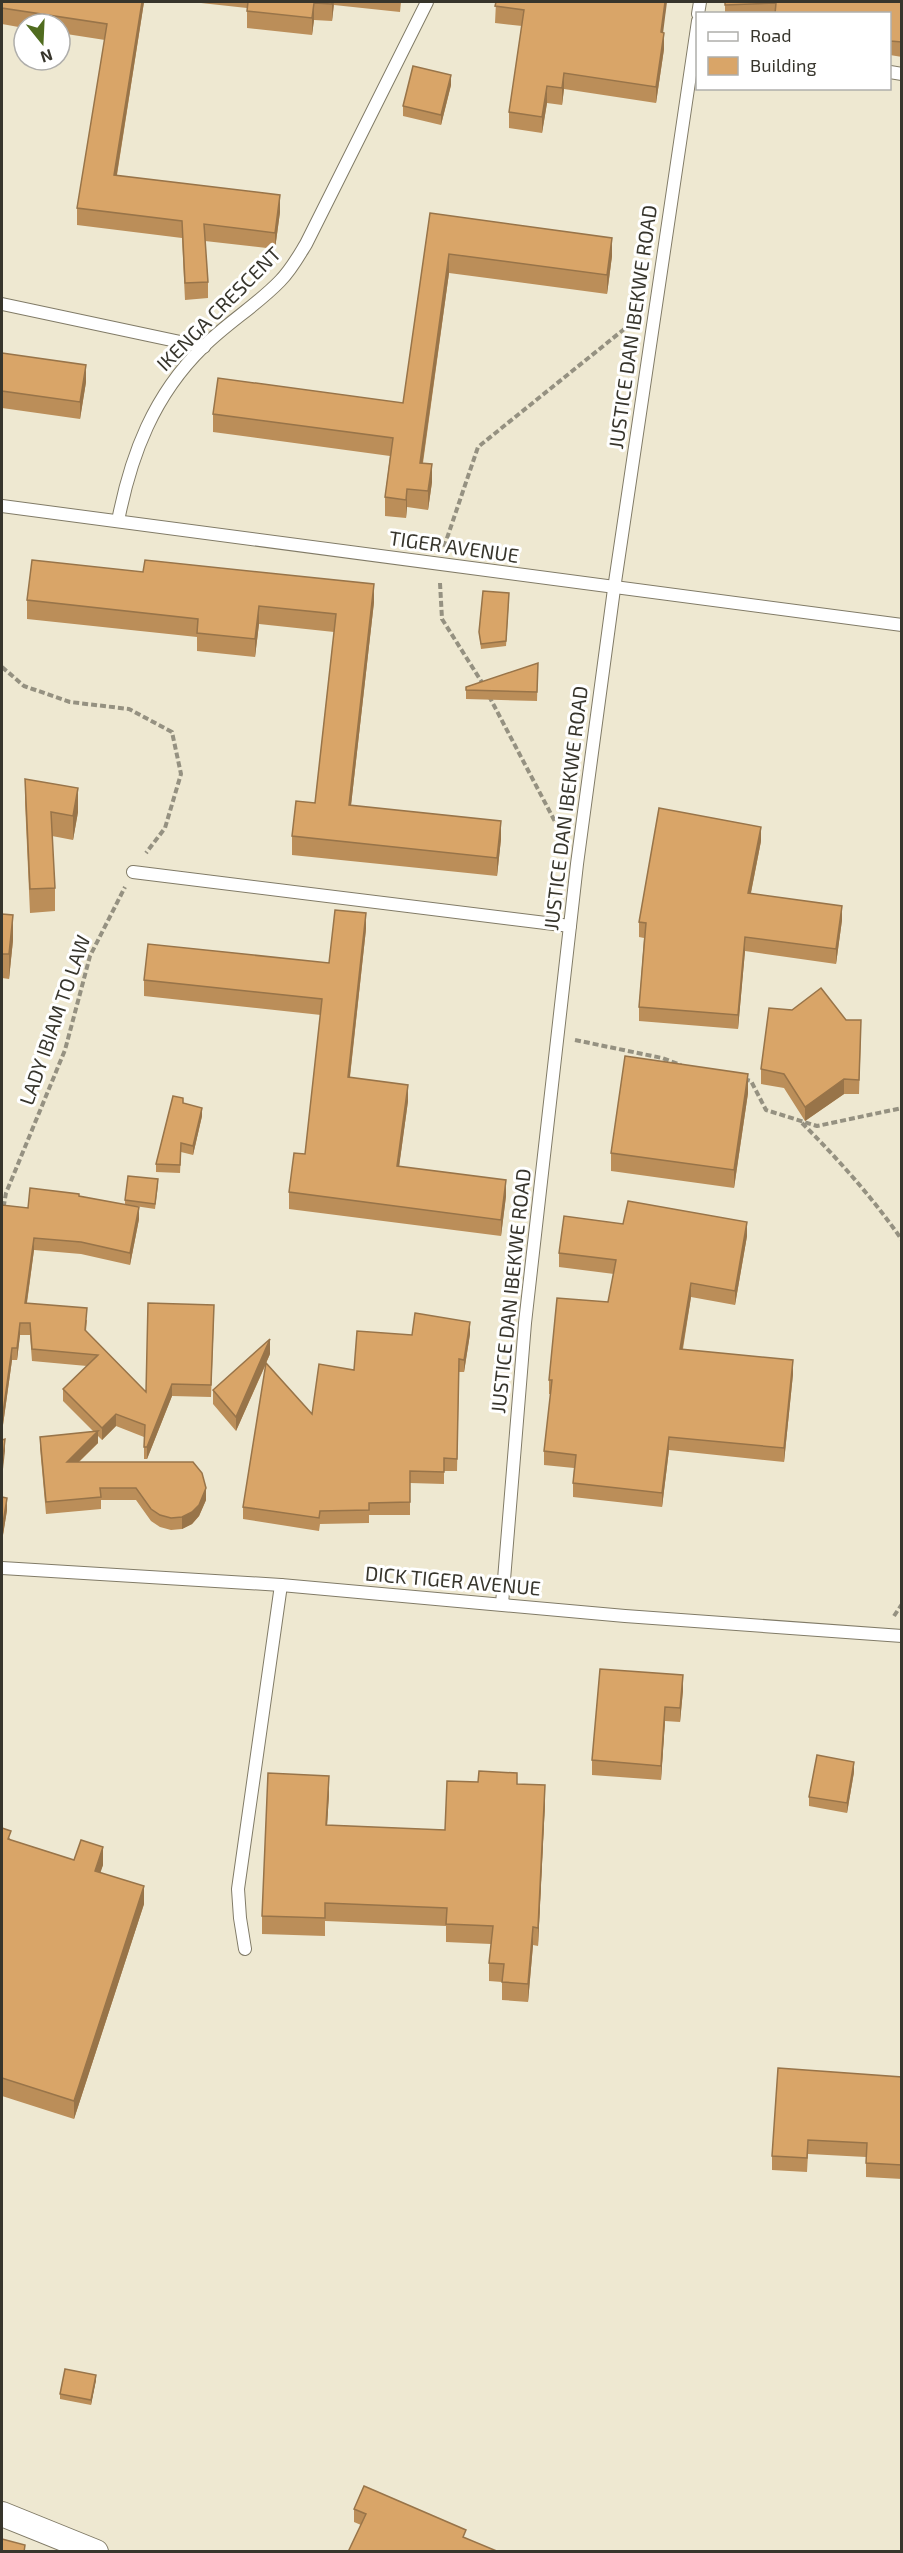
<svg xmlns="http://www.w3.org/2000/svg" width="903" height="2553" viewBox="0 0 903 2553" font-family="'Exo 2',sans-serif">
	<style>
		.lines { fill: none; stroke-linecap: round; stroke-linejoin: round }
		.service-casing { stroke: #817b67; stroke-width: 14 }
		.minor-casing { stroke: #817b67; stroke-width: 26 }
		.path { stroke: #959181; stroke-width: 4; stroke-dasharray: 6 3; stroke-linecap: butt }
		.service { stroke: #fff; stroke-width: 12 }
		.minor { stroke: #fff; stroke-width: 24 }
		.wall { fill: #bb8e59 }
		.shaded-wall { fill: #987449 }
		.building { fill: #d9a568; stroke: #987449; stroke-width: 1.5 }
		.labels { text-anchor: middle; stroke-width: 6; stroke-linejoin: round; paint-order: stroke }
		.street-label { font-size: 20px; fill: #37352c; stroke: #fff }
	</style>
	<rect width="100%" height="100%" fill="#eee8d1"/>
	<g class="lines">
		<g class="service-casing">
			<g id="service">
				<polyline points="698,14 700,2"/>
				<polyline points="890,72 902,74"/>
				<polyline points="2,304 204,347"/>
				<polyline points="2,506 902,625"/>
				<path d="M118 521C131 454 154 395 203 347 227 323 257 305 280 281 291 270 298 257 306 244L427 2"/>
				<polyline points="133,872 570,926"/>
				<polyline points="2,1568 281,1585 625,1616 902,1636"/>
				<polyline points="502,1604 525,1323 577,864 614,589 698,21"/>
				<polyline points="245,1949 240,1918 238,1889 281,1585"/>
			</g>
		</g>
		<g class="minor-casing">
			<polyline id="minor" points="2,2514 96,2552"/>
		</g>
		<g class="path">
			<polyline points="444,547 478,447 633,322"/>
			<polyline points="440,583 442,619 483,684"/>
			<polyline points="2,667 24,686 70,702 129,709 172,732 181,774 165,828 146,853"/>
			<polyline points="489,696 561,833"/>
			<polyline points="575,1040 662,1058 681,1065"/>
			<polyline points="744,1079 751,1081 766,1110 817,1126 902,1108"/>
			<path d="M802 1123C839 1160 872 1197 902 1240"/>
			<polyline points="2,1216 6,1193 65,1050 90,956 125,887"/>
			<polyline points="894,1616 902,1604"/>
		</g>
		<use href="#service" class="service"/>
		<use href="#minor" class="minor"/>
	</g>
	<g class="wall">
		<polygon points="2,2 144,2 117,175 280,212 275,249 205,241 208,282 208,298 185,300 182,238 77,225 77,208 105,40 60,33 60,24 24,24 24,28 2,24"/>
		<polygon points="201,2 401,2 400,12 334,5 332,21 314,20 312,35 247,28 247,8 201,3"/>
		<polygon points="496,2 663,33 664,49 656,103 564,89 562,105 547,103 542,133 509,128 509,112 522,26 495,23"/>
		<polygon points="725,2 902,2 902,57 890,55 890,14 725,14"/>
		<polygon points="451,85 441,125 403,116 403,106"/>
		<polygon points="430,213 612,256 607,294 449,273 423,463 432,482 428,510 407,507 406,518 385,516 385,497 390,456 213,432 213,414 403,403"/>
		<polygon points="2,353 86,382 80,419 2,408"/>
		<polygon points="509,598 506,646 481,649 479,632"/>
		<polygon points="27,600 374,602 351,805 501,839 497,876 292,855 292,836 315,803 334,632 259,624 255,657 197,651 197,637 27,619"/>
		<polygon points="538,663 537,701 466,699 466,687"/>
		<polygon points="25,779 78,812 73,840 52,836 55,888 55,911 30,913 25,802"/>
		<polygon points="761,841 751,893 842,920 836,964 745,951 738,1029 639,1021 639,1007 644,938 639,937 639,922"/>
		<polygon points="2,914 13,940 9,979 2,978"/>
		<polygon points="366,929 350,1077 408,1101 399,1166 506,1196 501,1236 289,1209 289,1192 305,1154 321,1015 144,996 144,980 329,963"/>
		<polygon points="846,1020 861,1034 859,1094 844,1094 805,1121 784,1088 761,1084 761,1069"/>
		<polygon points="748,1093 734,1188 611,1171 611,1153"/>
		<polygon points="183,1103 202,1116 193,1155 181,1152 180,1173 156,1172 156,1164"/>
		<polygon points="158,1185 155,1209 135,1206 139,1219 130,1265 81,1254 34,1250 27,1303 87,1320 86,1331 146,1392 214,1317 211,1397 172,1396 147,1459 144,1459 144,1437 116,1426 102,1440 98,1436 98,1443 79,1462 206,1500 199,1516 192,1524 182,1529 171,1530 160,1527 151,1521 136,1500 101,1500 101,1509 46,1514 40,1448 40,1437 94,1432 63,1401 63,1389 87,1366 32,1361 30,1335 20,1335 17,1360 12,1360 2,1432 2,1205 28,1208 79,1196 125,1205 125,1200"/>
		<polygon points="623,1224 747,1236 735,1305 691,1297 683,1349 793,1374 784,1462 669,1450 662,1507 573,1497 573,1483 574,1468 544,1465 544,1451 551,1394 549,1394 549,1380 608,1302 614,1274 559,1267 559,1253"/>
		<polygon points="470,1334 464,1372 459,1372 457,1471 444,1471 444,1484 410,1483 410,1515 369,1515 369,1523 320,1524 319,1531 243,1519 243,1507 266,1364 236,1431 213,1404 213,1390 270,1354 266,1363 312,1414 354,1370 412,1335"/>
		<polygon points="2,1497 7,1510 3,1535 2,1535"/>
		<polygon points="683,1690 680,1722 665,1721 661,1780 592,1775 592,1760"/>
		<polygon points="854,1772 847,1813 809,1806 809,1797"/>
		<polygon points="517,1784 545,1803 538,1946 533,1945 528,2002 502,2000 502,1982 489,1981 489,1963 491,1944 446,1942 446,1926 325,1921 325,1936 262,1934 262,1916 329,1794 327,1825 445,1830"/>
		<polygon points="2,1828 11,1840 74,1860 103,1865 100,1872 144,1904 74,2119 2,2096"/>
		<polygon points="902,2077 902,2179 866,2177 866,2157 808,2154 807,2172 772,2170 772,2156"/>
		<polygon points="96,2380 91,2405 60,2399 60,2394"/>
		<polygon points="354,2509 466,2538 361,2525 354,2522"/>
	</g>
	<g class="shaded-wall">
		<polygon points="142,2 144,2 114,192 114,175"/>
		<polygon points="332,2 334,2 332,21"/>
		<polygon points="665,2 667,2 661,49 661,32"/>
		<polygon points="314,3 314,20 312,35 312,18"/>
		<polygon points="664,33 664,49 656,103 656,87"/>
		<polygon points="564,73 564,89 562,105 562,88"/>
		<polygon points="451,75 451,85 441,125 441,115"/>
		<polygon points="547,86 547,103 542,133 542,117"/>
		<polygon points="280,195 280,212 275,249 275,233"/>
		<polygon points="612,238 612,256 607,294 607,275"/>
		<polygon points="449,254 449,273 420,481 420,463"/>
		<polygon points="86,365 86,382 80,419 80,402"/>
		<polygon points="432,464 432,482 428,510 428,491"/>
		<polygon points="407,489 407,507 406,518 406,500"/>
		<polygon points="374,584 374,602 349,823 349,805"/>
		<polygon points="259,606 259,624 255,657 255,639"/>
		<polygon points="78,788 78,812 73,840 73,816"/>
		<polygon points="501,821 501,839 497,876 497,858"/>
		<polygon points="761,827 761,841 748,907 748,893"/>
		<polygon points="842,906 842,920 836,964 836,949"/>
		<polygon points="366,913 366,929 348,1093 348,1077"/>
		<polygon points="13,915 13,940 9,979 9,954"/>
		<polygon points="745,937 745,951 738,1029 738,1015"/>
		<polygon points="748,1074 748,1093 734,1188 734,1170"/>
		<polygon points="844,1079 844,1094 805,1121 805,1107"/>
		<polygon points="408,1085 408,1101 397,1182 397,1166"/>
		<polygon points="202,1108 202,1116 193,1155 193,1146"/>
		<polygon points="506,1180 506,1196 501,1236 501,1220"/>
		<polygon points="139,1207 139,1219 130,1265 130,1253"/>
		<polygon points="747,1222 747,1236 735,1305 735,1291"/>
		<polygon points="34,1238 34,1250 25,1315 25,1303"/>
		<polygon points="691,1283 691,1297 680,1363 680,1349"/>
		<polygon points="470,1322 470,1334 464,1372 464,1360"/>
		<polygon points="20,1323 20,1335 17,1360 17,1348"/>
		<polygon points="270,1339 270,1354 236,1431 236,1417"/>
		<polygon points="12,1348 12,1360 2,1432 2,1420"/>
		<polygon points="793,1360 793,1374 784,1462 784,1448"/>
		<polygon points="172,1384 172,1396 147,1459 147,1447"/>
		<polygon points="116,1414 116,1426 102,1440 102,1428"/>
		<polygon points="98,1431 98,1443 67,1473 67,1462"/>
		<polygon points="669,1437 669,1450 662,1507 662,1493"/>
		<polygon points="5,1439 5,1451 2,1478 2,1466"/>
		<polygon points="206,1488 206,1500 199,1516 192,1524 182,1529 182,1517"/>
		<polygon points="7,1498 7,1510 3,1535 3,1523"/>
		<polygon points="683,1675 683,1690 680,1722 680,1708"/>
		<polygon points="665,1707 665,1721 661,1780 661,1766"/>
		<polygon points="854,1762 854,1772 847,1813 847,1803"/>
		<polygon points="329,1776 329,1794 326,1843 326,1825"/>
		<polygon points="545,1785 545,1803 538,1946 538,1928"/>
		<polygon points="103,1847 103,1865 95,1889 95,1871"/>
		<polygon points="144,1886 144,1904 74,2119 74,2101"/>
		<polygon points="533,1927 533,1945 528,2002 528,1984"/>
		<polygon points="96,2375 96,2380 91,2405 91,2400"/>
	</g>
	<g class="building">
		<polygon points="2,2 142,2 114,175 280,195 275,233 204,224 208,282 185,283 182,221 77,208 107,24 2,8"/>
		<polygon points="248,2 332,2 332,4 314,3 312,18 247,11"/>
		<polygon points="496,2 665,2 661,32 664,33 656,87 564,73 562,88 547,86 542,117 509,112 524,10 495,6"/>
		<polygon points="725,2 902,2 902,42 890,41 890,14 775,14 776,3 725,5"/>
		<polygon points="413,66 451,75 441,115 403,106"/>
		<polygon points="430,213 612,238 607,275 449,254 420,463 432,464 428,491 407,489 406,500 385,497 393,438 213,414 218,378 403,403"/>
		<polygon points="2,353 86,365 80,402 2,391"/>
		<polygon points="32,560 143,572 145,560 374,584 349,805 501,821 497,858 292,836 296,801 315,803 336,614 259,606 255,639 197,633 198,619 27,600"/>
		<polygon points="483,591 509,593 506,641 481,644 479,632"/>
		<polygon points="538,663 537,692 466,690 466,687"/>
		<polygon points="25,779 78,788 73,816 51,812 55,888 30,889"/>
		<polygon points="659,808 761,827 748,893 842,906 836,949 745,937 738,1015 639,1007 646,923 639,922"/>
		<polygon points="335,910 366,913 348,1077 408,1085 397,1166 506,1180 501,1220 289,1192 294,1153 305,1154 322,999 144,980 148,944 329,963"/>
		<polygon points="2,914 13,915 9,954 2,954"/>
		<polygon points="821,988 846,1020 861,1020 859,1080 844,1079 805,1107 784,1074 761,1069 769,1008 792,1010"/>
		<polygon points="625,1056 748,1074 734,1170 611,1153"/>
		<polygon points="173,1096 183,1098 183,1103 202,1108 193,1146 181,1143 180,1165 156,1164"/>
		<polygon points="128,1176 158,1179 155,1204 125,1200"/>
		<polygon points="30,1188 79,1194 79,1196 139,1207 130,1253 81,1242 34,1238 25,1303 87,1308 85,1330 146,1392 148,1303 214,1305 211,1385 172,1384 147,1447 144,1447 145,1425 116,1414 102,1428 63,1389 98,1355 32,1349 30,1323 20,1323 17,1348 12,1348 2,1420 2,1205 28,1208"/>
		<polygon points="628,1201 747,1222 735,1291 691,1283 680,1349 793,1360 784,1448 669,1437 662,1493 573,1483 576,1455 544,1451 552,1380 549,1380 557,1298 608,1302 616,1260 559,1253 564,1216 623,1224"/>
		<polygon points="415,1313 470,1322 464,1360 459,1359 457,1459 444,1458 444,1472 410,1471 410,1502 369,1503 369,1510 320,1511 319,1518 243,1507 266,1363 312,1414 319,1364 354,1370 357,1331 412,1335"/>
		<polygon points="270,1339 236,1417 213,1390"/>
		<polygon points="98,1431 67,1462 193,1462 202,1473 206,1488 199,1505 192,1512 182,1517 171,1518 160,1515 151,1509 136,1488 100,1488 101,1497 46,1502 40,1437"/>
		<polygon points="5,1439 2,1466 2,1440"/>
		<polygon points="2,1497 7,1498 3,1523 2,1523"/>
		<polygon points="600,1669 683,1675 680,1708 665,1707 661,1766 592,1760"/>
		<polygon points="817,1755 854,1762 847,1803 809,1797"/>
		<polygon points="479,1771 517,1773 517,1784 545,1785 538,1928 533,1927 528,1984 502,1982 504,1964 489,1963 493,1926 446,1924 447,1908 325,1903 325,1918 262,1916 268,1773 329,1776 326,1825 445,1830 447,1781 478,1782"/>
		<polygon points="2,1828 11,1831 8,1839 74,1860 81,1840 103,1847 95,1871 144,1886 74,2101 2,2078"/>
		<polygon points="778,2068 902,2077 902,2165 866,2163 867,2143 808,2140 807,2158 772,2156"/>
		<polygon points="65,2369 96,2375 91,2400 60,2394"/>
		<polygon points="364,2486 466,2530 463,2537 499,2552 348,2552 366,2514 354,2509"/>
		<polygon points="2,2539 25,2545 24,2552 2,2552"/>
	</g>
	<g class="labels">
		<g class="street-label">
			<text transform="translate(219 309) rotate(-45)" y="7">IKENGA CRESCENT</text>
			<text transform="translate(633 327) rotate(-82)" y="7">JUSTICE DAN IBEKWE ROAD</text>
			<text transform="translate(454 547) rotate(8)" y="7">TIGER AVENUE</text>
			<text transform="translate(566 808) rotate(-83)" y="7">JUSTICE DAN IBEKWE ROAD</text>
			<text transform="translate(55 1020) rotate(-71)" y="7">LADY IBIAM TO LAW</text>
			<text transform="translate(511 1291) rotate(-84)" y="7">JUSTICE DAN IBEKWE ROAD</text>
			<text transform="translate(453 1581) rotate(5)" y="7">DICK TIGER AVENUE</text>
		</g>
	</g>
	<rect width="903" height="2553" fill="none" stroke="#37352c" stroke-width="6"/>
	<rect x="696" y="12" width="195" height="78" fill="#ffffff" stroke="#afaeab" stroke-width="1.5"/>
	<rect x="708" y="32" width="30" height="9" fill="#ffffff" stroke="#afaeab" stroke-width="1.5"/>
	<text x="750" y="42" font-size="18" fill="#37352c">Road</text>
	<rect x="708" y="57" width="30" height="18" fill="#d9a568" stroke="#afaeab" stroke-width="1.5"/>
	<text x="750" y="72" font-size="18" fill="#37352c">Building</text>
	<g transform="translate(42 42) rotate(162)"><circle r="28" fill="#ffffff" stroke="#afaeab" stroke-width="1.5"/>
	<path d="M0-4.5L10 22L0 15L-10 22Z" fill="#506c1f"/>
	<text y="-9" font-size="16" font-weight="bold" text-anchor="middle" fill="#37352c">N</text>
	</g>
</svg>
